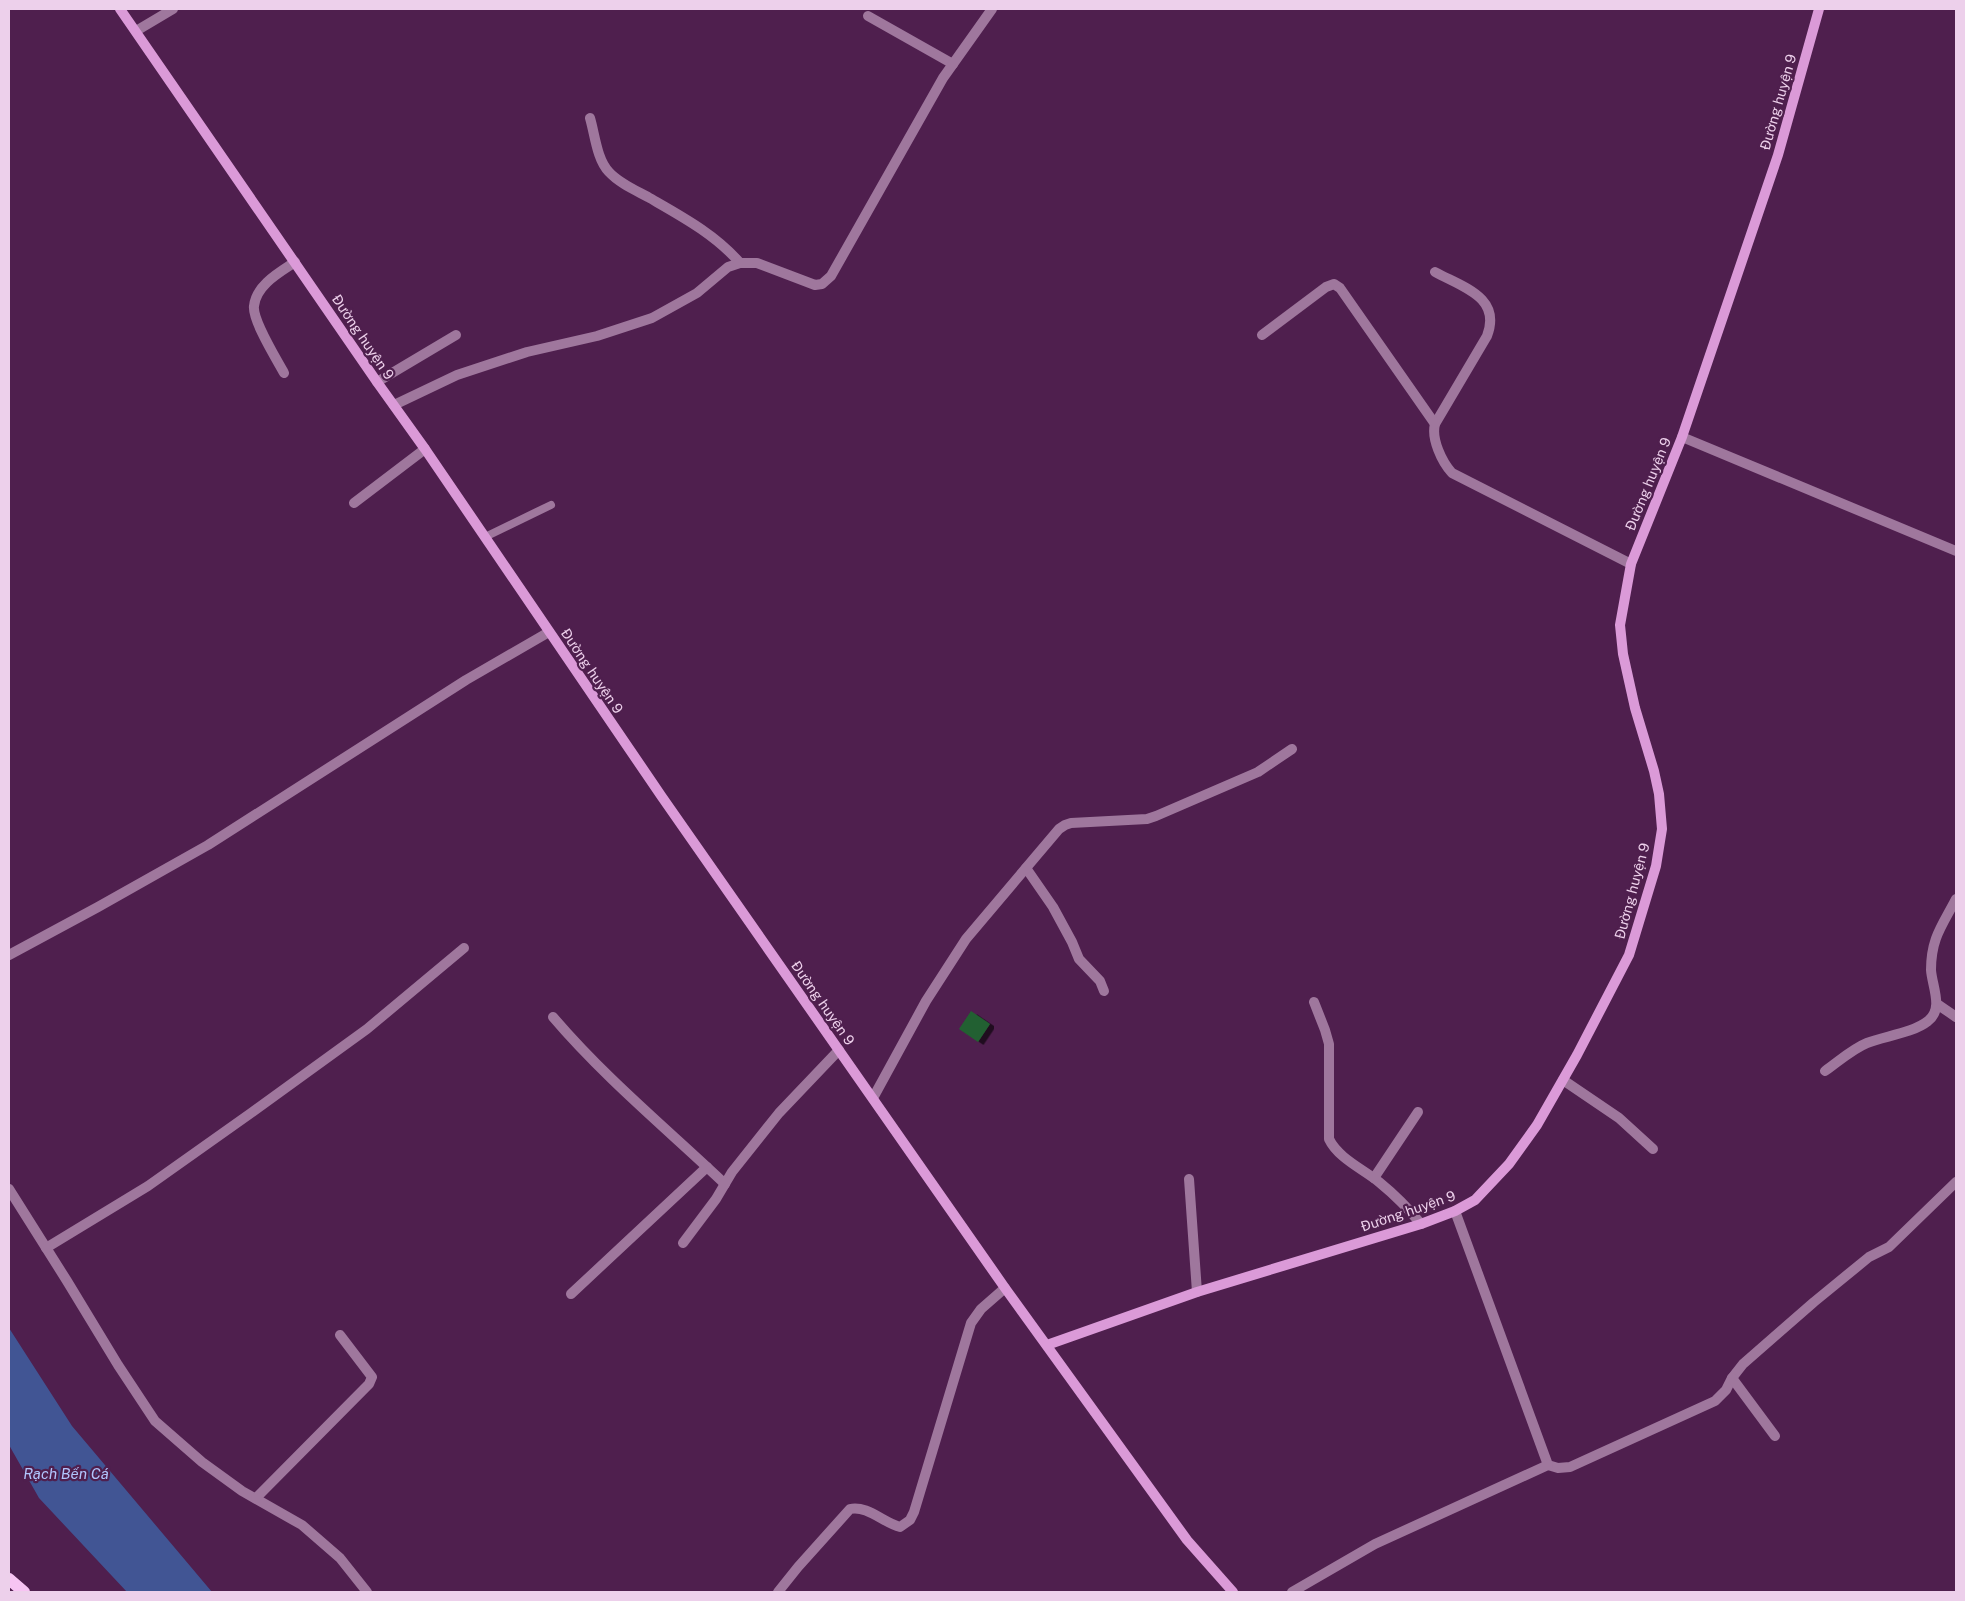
<svg xmlns="http://www.w3.org/2000/svg" width="1965" height="1601" viewBox="0 0 1965 1601" font-family="'Public Sans',sans-serif">
	<style>
		.water { fill: #415594 }
		.building { fill: #236031; filter: url(#shadow) }
		.lines { fill: none; stroke-linecap: round; stroke-linejoin: round }
		.lane { stroke: #9f779d; stroke-width: 8 }
		.street { stroke: #9f779d; stroke-width: 10 }
		.secondary { stroke: #db9ad8; stroke-width: 10 }
		.primary { stroke: #f7c4f3; stroke-width: 12 }
		.labels { text-anchor: middle; stroke-width: 4.5; stroke-linejoin: round; paint-order: stroke }
		.street-label { font-size: 14px; fill: #edd0eb; stroke: #4f1f4e }
		.water-label { font-size: 15px; font-style: italic; fill: #b1c6fd; stroke: #4f1f4e }
	</style>
	<defs>
		<filter id="shadow"><feDropShadow dx="5.5" dy="3" stdDeviation="0" flood-color="#0009"/></filter>
	</defs>
	<rect width="100%" height="100%" fill="#4f1f4e"/>
	<polygon class="water" points="9,1328 72,1426 212,1592 127,1592 39,1498 9,1445"/>
	<polygon class="building" points="971,1011 990,1024 978,1042 959,1029"/>
	<g class="lines">
		<polyline class="lane" points="485,537 551,505"/>
		<g class="street">
			<polyline points="868,16 953,64"/>
			<polyline points="136,31 173,9"/>
			<path d="M590 118C595 135 597 160 609 172 619 183 635 190 648 197 681 216 715 234 740 263"/>
			<path d="M1435 272C1462 287 1502 297 1487 336L1435 424C1431 439 1442 462 1452 473L1631 564"/>
			<polyline points="1262,335 1326,287 1334,284 1340,288 1435,424"/>
			<path d="M284 373C277 360 252 320 254 306 256 285 280 272 295 262"/>
			<polyline points="377,382 456,335"/>
			<polyline points="394,405 457,375 527,352 597,336 652,318 697,293 728,267 740,263 757,263 815,285 822,284 831,276 943,78 992,9"/>
			<polyline points="1682,437 1956,551"/>
			<polyline points="354,503 425,449"/>
			<polyline points="1026,868 1053,907 1072,942 1079,959 1100,981 1104,991"/>
			<polyline points="9,955 98,907 208,845 466,680 549,632"/>
			<path d="M1314 1002 1325 1030 1329 1044V1139C1338 1158 1363 1169 1379 1182 1395 1195 1408 1208 1421 1224"/>
			<polyline points="1937,1004 1956,1017"/>
			<path d="M553 1017C605 1078 667 1129 725 1184"/>
			<path d="M1825 1071C1838 1062 1852 1049 1867 1043 1885 1036 1913 1033 1928 1021 1944 1009 1932 986 1931 970 1931 938 1942 926 1956 899"/>
			<polyline points="1563,1080 1619,1118 1653,1149"/>
			<polyline points="873,1098 926,1001 966,939 1059,829 1065,825 1071,823 1147,819 1156,816 1258,772 1292,749"/>
			<polyline points="1374,1178 1418,1112"/>
			<polyline points="1189,1179 1197,1292"/>
			<polyline points="9,1189 67,1281 118,1365 155,1421 202,1462 242,1491 302,1525 340,1558 367,1592"/>
			<polyline points="1455,1211 1548,1465 1558,1468 1570,1467 1715,1401 1726,1390 1732,1378 1743,1364 1814,1302 1869,1257 1889,1247 1956,1182"/>
			<polyline points="683,1243 716,1199 732,1172 779,1113 839,1050"/>
			<polyline points="46,1248 148,1186 251,1113 367,1029 464,948"/>
			<polyline points="571,1294 707,1167"/>
			<polyline points="1732,1378 1775,1436"/>
			<polyline points="256,1498 369,1384 372,1377 340,1335"/>
			<path d="M778 1592 798 1567 850 1509C867 1505 884 1523 900 1527L910 1520 914 1512 971 1323 981 1309 1005 1288"/>
			<polyline points="1292,1592 1375,1544 1548,1465"/>
		</g>
		<g class="secondary">
			<polyline points="120,9 377,382 425,449 662,797 1005,1288 1187,1540 1233,1592"/>
			<polyline points="1047,1345 1197,1292 1421,1224 1455,1211 1475,1200 1509,1164 1537,1125 1577,1055 1629,955 1656,866 1662,829 1659,794 1654,771 1635,708 1623,654 1620,625 1631,564 1682,437 1778,155 1819,9"/>
		</g>
		<polyline class="primary" points="9,1579 24,1592"/>
	</g>
	<g class="labels">
		<g class="street-label">
			<text transform="translate(1778 102) rotate(-74)" y="5">Đường huyện 9</text>
			<text transform="translate(363 337) rotate(56)" y="5">Đường huyện 9</text>
			<text transform="translate(1648 484) rotate(-68)" y="5">Đường huyện 9</text>
			<text transform="translate(592 671) rotate(56)" y="5">Đường huyện 9</text>
			<text transform="translate(1632 891) rotate(-75)" y="5">Đường huyện 9</text>
			<text transform="translate(823 1003) rotate(55)" y="5">Đường huyện 9</text>
			<text transform="translate(1408 1211) rotate(-19)" y="5">Đường huyện 9</text>
		</g>
		<g class="water-label">
			<text x="66" y="1479">Rạch Bến Cá</text>
		</g>
	</g>
	<rect width="1965" height="1601" fill="none" stroke="#edd0eb" stroke-width="20"/>
</svg>
